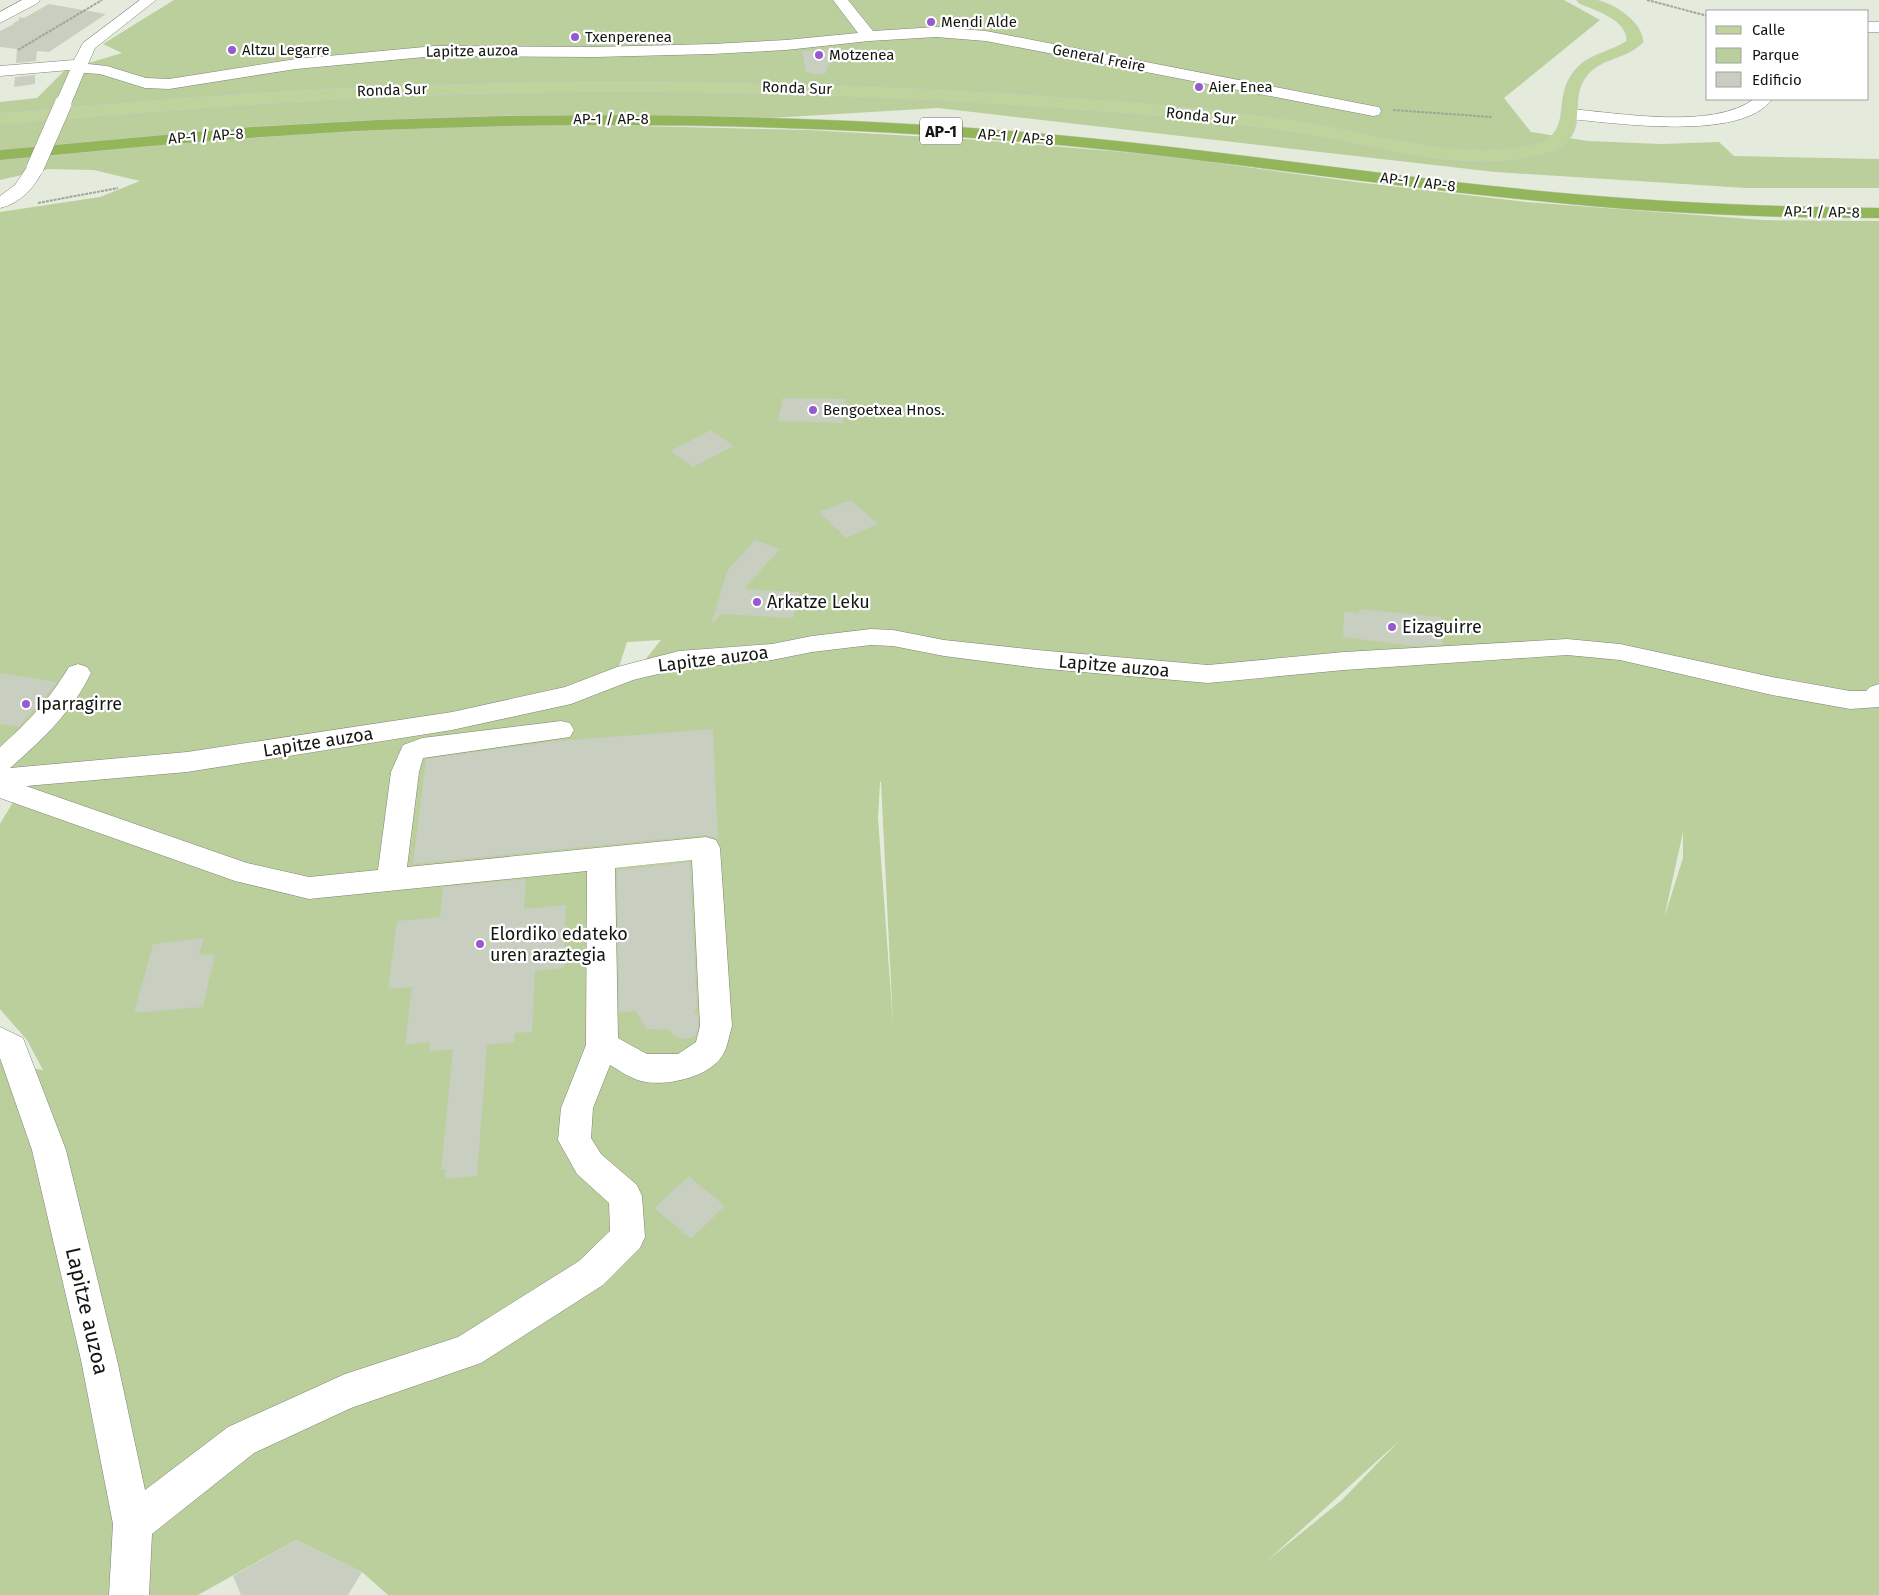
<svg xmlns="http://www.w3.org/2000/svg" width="1879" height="1595" viewBox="0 0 1879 1595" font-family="'Fira Sans',sans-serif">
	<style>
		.green { fill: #bacf9c; fill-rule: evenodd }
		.building { fill: #c8cec0 }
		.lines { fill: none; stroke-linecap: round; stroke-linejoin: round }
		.minor-casing { stroke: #7f8477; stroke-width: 1 }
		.major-casing { stroke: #cbcccb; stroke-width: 1 }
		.highway-casing { stroke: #cbcccb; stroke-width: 1 }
		.path { stroke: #a1a59a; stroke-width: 2; stroke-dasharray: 3 1; stroke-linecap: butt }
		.minor { fill: #fff; fill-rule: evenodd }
		.major { fill: #bfd39c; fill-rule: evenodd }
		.highway { fill: #94b65a; fill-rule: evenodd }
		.minor-bridge-casing { stroke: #7f8477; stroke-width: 18; stroke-linecap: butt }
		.minor-bridge { stroke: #fff; stroke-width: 17 }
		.poi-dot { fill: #9759cf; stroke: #fff; stroke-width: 2 }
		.labels { text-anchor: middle; stroke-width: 4.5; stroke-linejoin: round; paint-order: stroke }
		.far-poi-label { font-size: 15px; fill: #141611; stroke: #fff; text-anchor: start }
		.far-street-label { font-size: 15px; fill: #141611; stroke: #fff }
		.shield { fill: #fff; stroke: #5a5c58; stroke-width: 1 }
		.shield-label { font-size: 16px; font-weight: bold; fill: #141611 }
		.poi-label { font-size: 18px; fill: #141611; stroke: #fff; text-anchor: start }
		.street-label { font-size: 18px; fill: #141611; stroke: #fff }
		.near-street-label { font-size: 21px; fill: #141611; stroke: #fff }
	</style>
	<rect width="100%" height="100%" fill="#e5ebdc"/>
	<path class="green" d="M174 0H1564L1600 20 1504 98 1531 132 1588 141 1661 144 1719 142 1734 156 1879 159V188H1746L1495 172 938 108 639 126 809 130 965 139 1159 155 1356 182 1526 202 1763 220 1879 221V1595H388L362 1572 296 1540 198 1595H125V1590L107 1595H0V1060L8 1065 43 1070 27 1040 0 1009V824L22 787 28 786 29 783 312 747 452 721 571 695 626 673 635 677 657 669 686 663 766 658 838 645 886 642 987 661 1150 674V663L946 642 899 631 870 632 770 649 645 660 661 640 627 642 618 670 570 690 454 717 189 757 0 771V212L100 197 140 181 94 170 48 169 0 180V102L37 98 65 70 122 53 103 44ZM880 782H881L893 1024 878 818ZM1683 832V858L1665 915V914ZM1399 1441 1342 1500 1267 1561Z"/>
	<g class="building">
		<polygon points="49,4 106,14 49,52 37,51 36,61 16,63 17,49 0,47 0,31 14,24 12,24 19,20 19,17 24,18"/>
		<polygon points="835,49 825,74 810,74 809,72 806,72 802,51"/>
		<polygon points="35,75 35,84 14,87 15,77"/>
		<polygon points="783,398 846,399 843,423 778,421"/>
		<polygon points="711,430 734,446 693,467 670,451"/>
		<polygon points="851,500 878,524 846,538 819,512"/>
		<polygon points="755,540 780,549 744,589 799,592 793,618 721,614 711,625 727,571"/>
		<polygon points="1359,609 1441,617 1443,644 1415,646 1343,637 1344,611 1359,613"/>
		<polygon points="0,673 57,682 19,727 0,724"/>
		<polygon points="713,729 718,839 706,835 413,864 426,759 557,741"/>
		<polygon points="690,862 697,1008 694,1011 698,1016 698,1026 696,1035 691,1038 682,1039 674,1036 669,1030 647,1029 635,1011 619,1013 617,870"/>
		<polygon points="526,879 524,909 566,905 564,968 535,971 532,1032 515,1033 514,1042 487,1045 477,1176 445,1179 446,1169 441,1170 453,1049 429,1052 430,1042 405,1045 412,987 388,989 397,921 440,917 443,887"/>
		<polygon points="204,938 199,955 215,954 203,1007 134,1013 153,944"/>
		<polygon points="689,1176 725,1206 691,1239 654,1208"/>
		<polygon points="296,1540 362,1572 348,1595 241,1595 233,1576"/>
	</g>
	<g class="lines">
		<g class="minor-casing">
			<g id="minor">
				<polygon points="22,0 40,0 38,3 0,23 0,12"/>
				<polygon points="140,0 156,0 95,48 88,64 107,66 146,78 169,79 296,59 435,46 595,47 712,44 786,40 858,33 833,0 848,0 873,31 936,27 986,31 1373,106 1379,107 1381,111 1379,115 1373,116 986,41 936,37 869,41 786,50 712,54 595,57 435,56 296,69 169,89 145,88 100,74 84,73 71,104 69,107 57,107 55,104 70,70 0,76 0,66 74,60 83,43"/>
				<rect x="1868" y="22" width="11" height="10"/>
				<path d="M1754 99H1772C1742 142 1616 123 1570 119L1564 118 1562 114 1564 110 1570 109C1620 113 1713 130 1754 99Z"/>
				<path d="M35 163 41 164 44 168C35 187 21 203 0 208V196L15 185 29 164Z"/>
				<path d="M871 629 893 630 944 640 1037 650 1208 665 1344 652 1567 639 1620 644 1772 677 1850 691H1866L1870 687 1879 684V707L1850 709 1772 695 1620 660 1567 655 1344 670 1208 683 1037 668 944 656 893 646 871 645 812 652 772 660 679 669 633 680 571 704 452 730 187 772 26 786 247 863 309 877 378 870 391 772 403 745 422 738 561 721 570 723 574 730 570 737 423 758 419 772 407 867 706 837 716 840 720 848 732 1026C729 1036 727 1051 720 1059 705 1078 664 1087 641 1081 630 1078 620 1071 610 1065L593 1108 591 1138 601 1154 637 1185 642 1196 645 1237 640 1248 603 1285 481 1363 351 1408 254 1453 152 1534 149 1595H109L113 1524 81 1360 32 1150 0 1058V1027L23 1038 66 1150 117 1360 145 1490 228 1427 345 1374 458 1337 579 1261 610 1231 609 1203 577 1174 558 1140 561 1108 586 1045 587 871 309 899 235 881 0 798V747C30 720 48 701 69 667L78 664 87 667 91 673C72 712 42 740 10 768L187 752 452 712 565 687 617 667 679 651 772 644 812 636ZM692 860 700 1026 696 1042 678 1054H647L618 1038 615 868Z"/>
			</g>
		</g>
		<g class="major-casing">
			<path id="major" d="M1577 0C1583 0 1590 0 1596 0 1615 4 1642 22 1643 42 1628 58 1606 57 1591 71 1558 102 1607 143 1527 157 1450 171 1372 143 1297 132 1206 118 1114 111 1023 105 808 91 593 87 378 97 252 103 126 113 0 124V114C127 103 254 92 382 87 595 79 807 82 1020 95 1113 101 1207 108 1299 122 1369 133 1456 161 1526 147 1580 136 1548 101 1576 69 1589 54 1611 52 1627 41 1627 19 1595 10 1579 3Z"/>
		</g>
		<g class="highway-casing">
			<path id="highway" d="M632 115C781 117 929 122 1078 137 1232 152 1386 176 1540 191 1653 202 1766 207 1879 208V218C1765 218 1652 213 1539 201 1363 184 1188 155 1012 141 801 124 589 121 378 130 251 136 126 148 0 160V150L252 127 379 120 505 116Z"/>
		</g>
		<g class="path">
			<polyline points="1647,0 1708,16"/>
			<polyline points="18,50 102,0"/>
			<polyline points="1393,110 1492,117"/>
			<polyline points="38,203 118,188"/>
		</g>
		<use href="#minor" class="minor"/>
		<use href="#major" class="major"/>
		<use href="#highway" class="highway"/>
		<g class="minor-bridge-casing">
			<polyline id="minor-bridge" points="35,168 63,104"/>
		</g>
		<use href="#minor-bridge" class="minor-bridge"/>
	</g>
	<g class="poi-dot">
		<circle cx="931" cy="22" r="5"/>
		<circle cx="575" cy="37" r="5"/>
		<circle cx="232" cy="50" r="5"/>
		<circle cx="819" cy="55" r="5"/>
		<circle cx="1199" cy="87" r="5"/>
		<circle cx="813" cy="410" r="5"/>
		<circle cx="757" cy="602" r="5"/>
		<circle cx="1392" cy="627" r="5"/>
		<circle cx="26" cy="704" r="5"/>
		<circle cx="480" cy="944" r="5"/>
	</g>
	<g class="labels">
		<g class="far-poi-label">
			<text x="941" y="27">Mendi Alde</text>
			<text x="585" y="42">Txenperenea</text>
			<text x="242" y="55">Altzu Legarre</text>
			<text x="829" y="60">Motzenea</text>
			<text x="1209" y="92">Aier Enea</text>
			<text x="823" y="415">Bengoetxea Hnos.</text>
		</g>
		<g class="far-street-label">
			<text transform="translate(472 51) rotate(-1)" y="5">Lapitze auzoa</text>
			<text transform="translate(1099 58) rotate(11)" y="5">General Freire</text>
			<text transform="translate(797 88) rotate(2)" y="5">Ronda Sur</text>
			<text transform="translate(392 90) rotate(-2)" y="5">Ronda Sur</text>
			<text transform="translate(1201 116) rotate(6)" y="5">Ronda Sur</text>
			<text x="611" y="124">AP-1 / AP-8</text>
			<text transform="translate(206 136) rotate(-4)" y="5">AP-1 / AP-8</text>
			<text transform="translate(1016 137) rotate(5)" y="5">AP-1 / AP-8</text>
			<text transform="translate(1418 182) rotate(7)" y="5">AP-1 / AP-8</text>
			<text transform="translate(1822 212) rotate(1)" y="5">AP-1 / AP-8</text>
		</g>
		<rect class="shield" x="920" y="117.5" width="42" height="27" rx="4"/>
		<g class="shield-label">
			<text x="941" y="137">AP-1</text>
		</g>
		<g class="poi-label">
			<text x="767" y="608">Arkatze Leku</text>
			<text x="1402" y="633">Eizaguirre</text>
			<text x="36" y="710">Iparragirre</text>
			<text x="490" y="940">Elordiko edateko<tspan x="490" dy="21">uren araztegia</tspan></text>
		</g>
		<g class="street-label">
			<text transform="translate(713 659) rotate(-7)" y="6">Lapitze auzoa</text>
			<text transform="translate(1114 666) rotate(5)" y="6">Lapitze auzoa</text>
			<text transform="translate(318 742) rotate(-9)" y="6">Lapitze auzoa</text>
		</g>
		<g class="near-street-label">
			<text transform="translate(87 1311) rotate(77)" y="7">Lapitze auzoa</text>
		</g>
	</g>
	<rect x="1706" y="10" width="162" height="90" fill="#ffffff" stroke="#a1a2a0"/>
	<rect x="1716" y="26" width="25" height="8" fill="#bfd39c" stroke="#a1a2a0"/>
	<text x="1752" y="35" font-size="15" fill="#141611">Calle</text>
	<rect x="1716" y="48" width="25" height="15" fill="#bacf9c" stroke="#a1a2a0"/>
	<text x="1752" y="60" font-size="15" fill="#141611">Parque</text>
	<rect x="1716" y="72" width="25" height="15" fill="#c8cec0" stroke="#a1a2a0"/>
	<text x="1752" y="85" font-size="15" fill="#141611">Edificio</text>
</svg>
